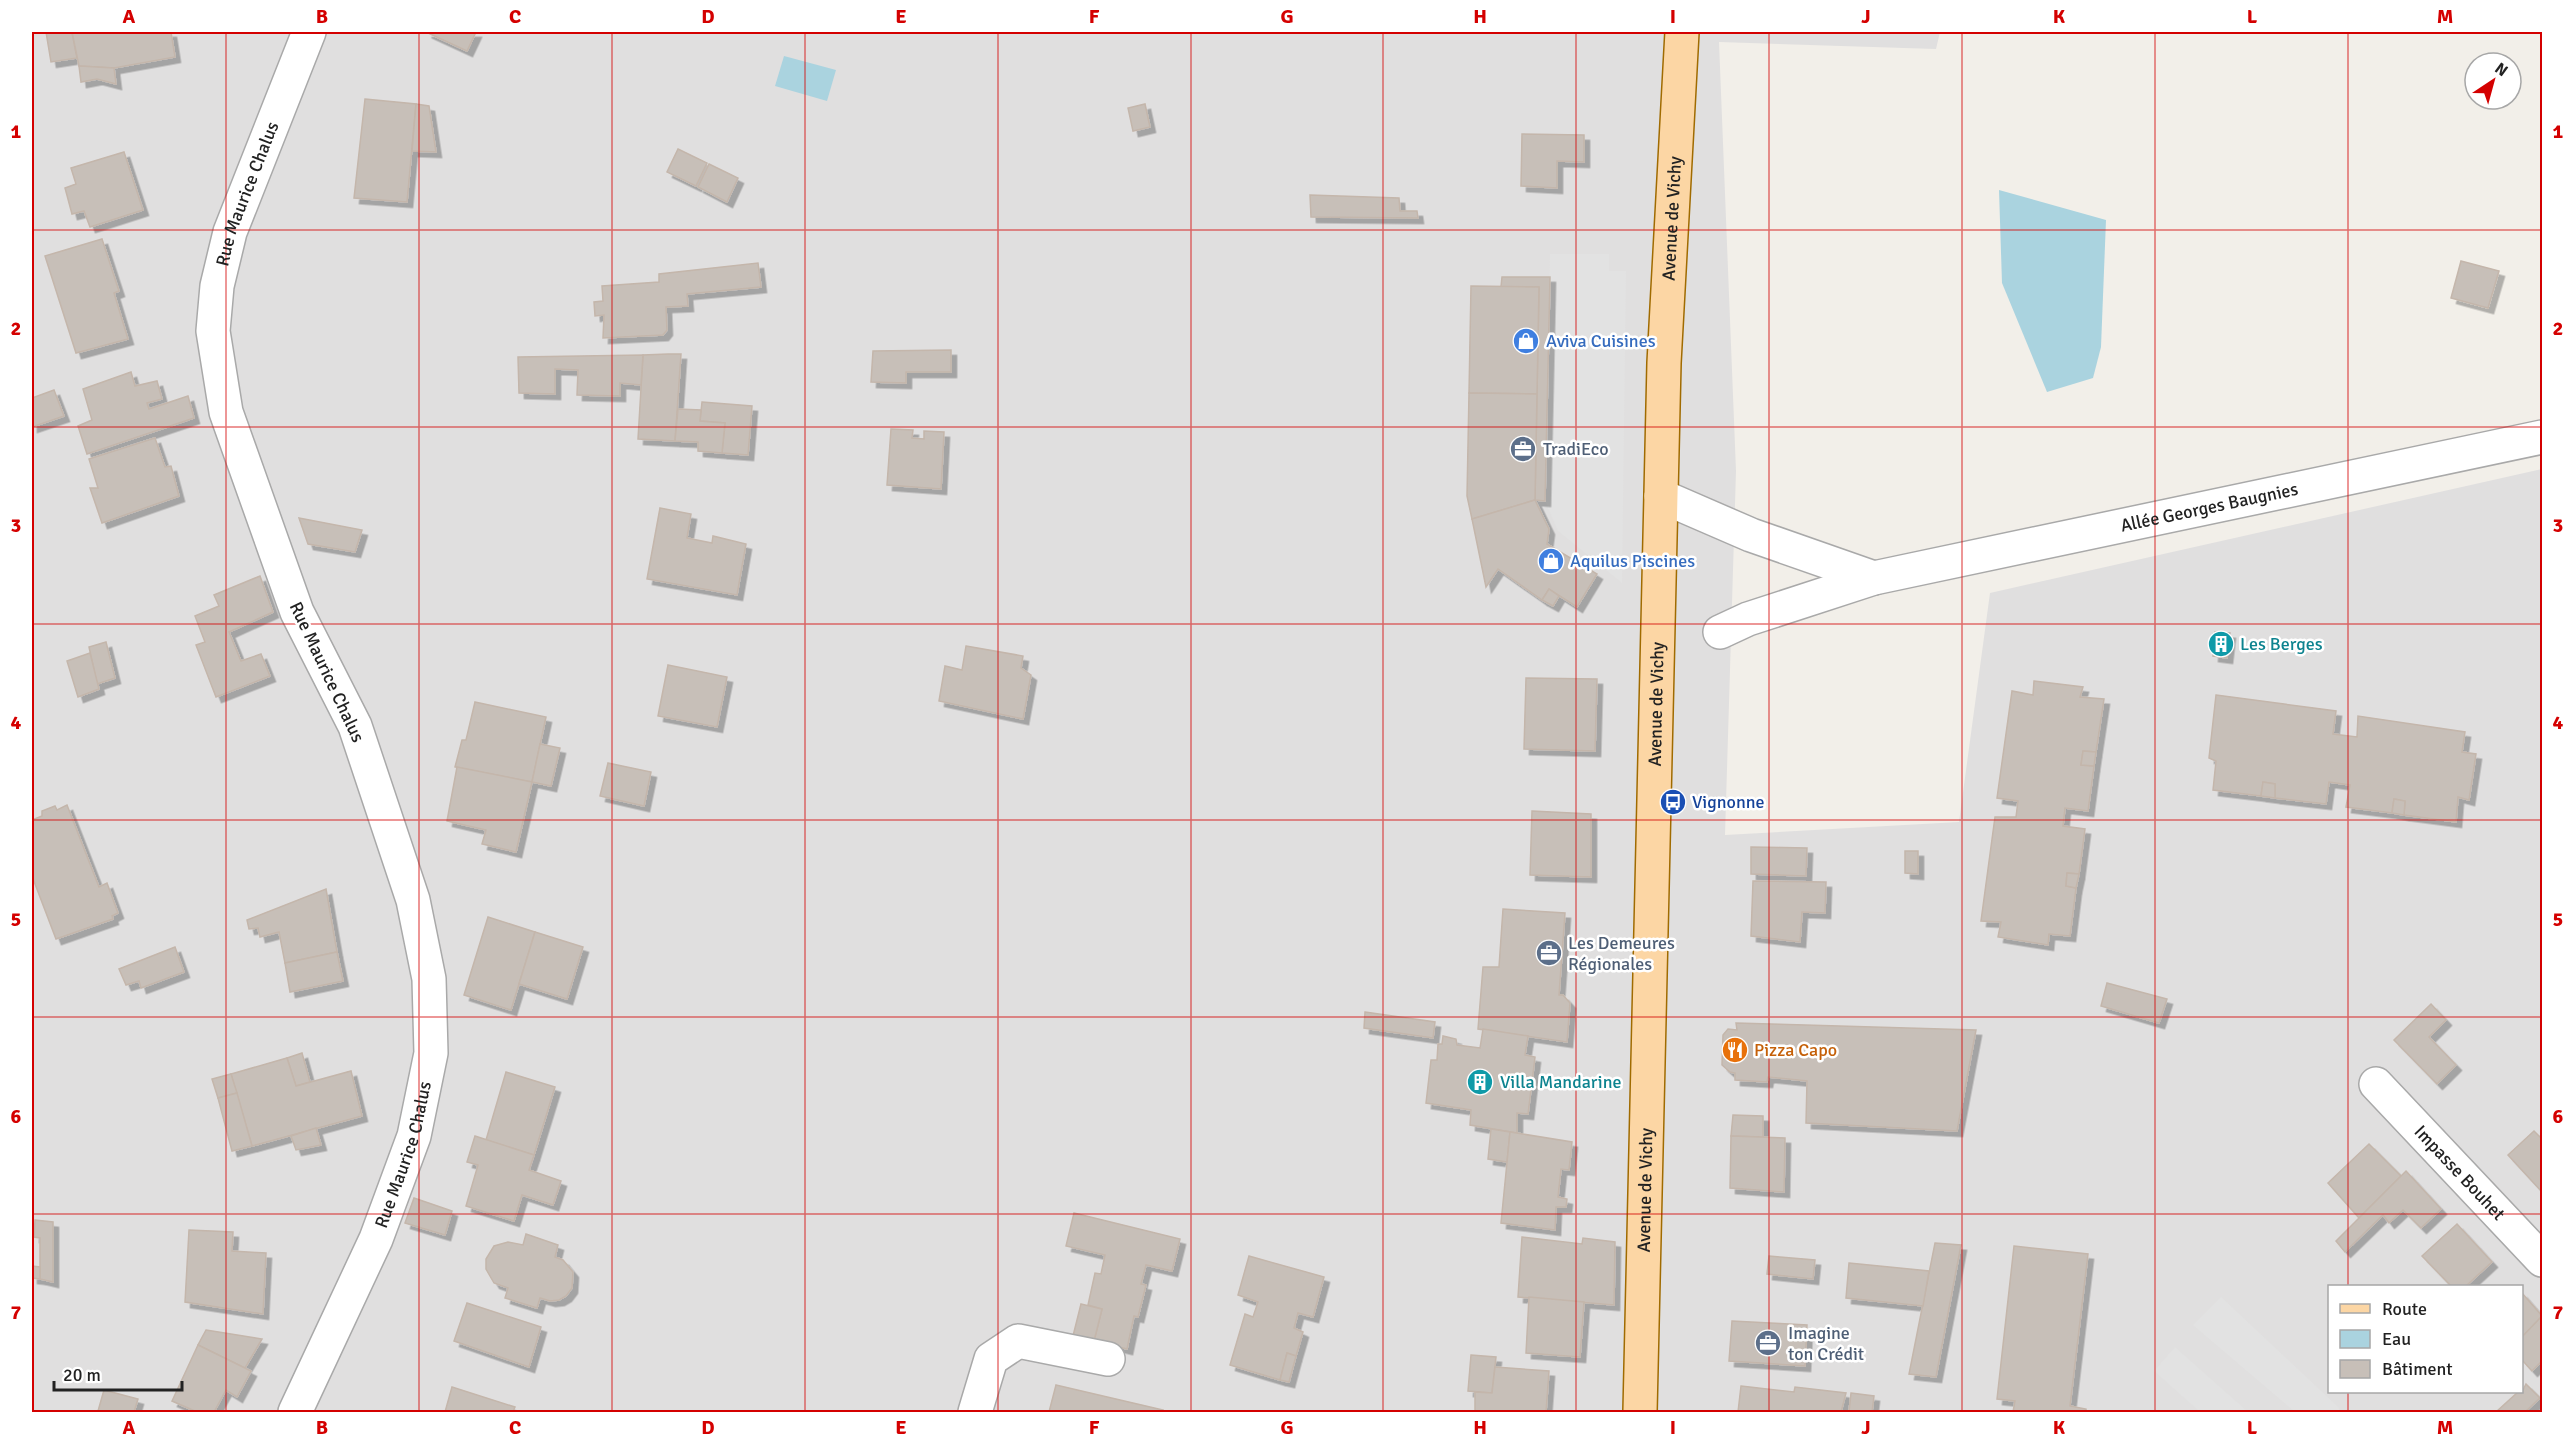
<svg xmlns="http://www.w3.org/2000/svg" width="2574" height="1444" viewBox="0 0 2574 1444" font-family="Signika,sans-serif">
	<style>
		.residential { fill: #e0dfdf; fill-rule: evenodd }
		.parking { fill: #e2e2e2 }
		.water { fill: #aad3df }
		.building { fill: #c7bfb8; stroke: #c4b6ab; stroke-width: 1.5; filter: url(#shadow) }
		.lines { fill: none; stroke-linecap: round; stroke-linejoin: round }
		.minor-casing { stroke: #a9a9a9; stroke-width: 36 }
		.major-casing { stroke: #a06b00; stroke-width: 36 }
		.minor { stroke: #fff; stroke-width: 33 }
		.major { stroke: #fcd6a4; stroke-width: 33 }
		.grid { fill: none; stroke: #d40000; stroke-width: 1.5; stroke-opacity: 0.55 }
		.labels { text-anchor: middle; stroke-width: 5; stroke-linejoin: round; paint-order: stroke }
		.street-label { font-size: 18px; fill: #222; stroke: #fff }
		.shop-label { font-size: 18px; fill: #366cbe; stroke: #fff; text-anchor: start }
		.service-label { font-size: 18px; fill: #4e5e75; stroke: #fff; text-anchor: start }
		.culture-label { font-size: 18px; fill: #0d838f; stroke: #fff; text-anchor: start }
		.transit-label { font-size: 18px; fill: #164399; stroke: #fff; text-anchor: start }
		.food-label { font-size: 18px; fill: #c56008; stroke: #fff; text-anchor: start }
		.neatline { fill: none; stroke: #d40000; stroke-width: 2 }
		.grid-label { font-size: 20px; text-anchor: middle; font-weight: bold; fill: #d40000 }
	</style>
	<defs>
		<filter id="shadow"><feDropShadow dx="5.5" dy="5.5" stdDeviation="0" flood-color="#0004"/></filter>
	</defs>
	<rect width="100%" height="100%" fill="#f2efe9"/>
	<path class="residential" d="M32 32H1940L1936 49 1719 42 1736 471 1725 835 1959 822 1990 593 2542 469V1412H32ZM2330 1286H2522V1392H2330Z"/>
	<g class="parking">
		<polygon points="1550,254 1609,254 1609,271 1626,271 1622,583 1558,531 1545,501"/>
		<polygon points="2221,1297 2338,1407 2340,1412 2295,1412 2193,1325"/>
		<polygon points="2175,1347 2246,1410 2243,1412 2200,1412 2154,1371"/>
	</g>
	<g class="water">
		<polygon points="784,56 836,70 827,101 775,86"/>
		<polygon points="1999,190 2106,220 2101,347 2093,378 2047,392 2002,283"/>
	</g>
	<g class="building">
		<polygon points="46,32 72,32 77,58 51,62"/>
		<polygon points="72,32 171,32 175,57 114,68 79,66"/>
		<polygon points="426,32 476,32 467,51"/>
		<polygon points="79,66 114,68 116,84 97,79 81,82"/>
		<polygon points="365,99 416,104 407,202 354,198"/>
		<polygon points="416,104 429,106 436,152 412,151"/>
		<polygon points="1145,104 1150,127 1133,131 1128,108"/>
		<polygon points="1522,134 1584,135 1584,162 1557,161 1557,188 1521,186"/>
		<polygon points="678,149 707,163 696,186 667,172"/>
		<polygon points="124,152 143,210 90,227 84,211 72,214 65,188 76,184 71,168"/>
		<polygon points="709,164 738,178 727,202 698,187"/>
		<polygon points="1310,195 1399,198 1400,211 1417,211 1418,218 1311,217"/>
		<polygon points="102,239 119,291 114,293 128,339 76,353 45,256"/>
		<polygon points="2461,261 2499,271 2488,308 2451,298"/>
		<polygon points="758,263 761,287 687,294 688,306 666,307 667,330 663,335 603,338 604,315 595,316 594,302 603,301 602,286 659,282 659,274"/>
		<polygon points="1502,277 1550,277 1545,501 1535,500 1539,287 1501,287"/>
		<polygon points="1471,286 1539,287 1537,394 1469,393"/>
		<polygon points="951,350 951,372 906,372 906,383 871,382 873,351"/>
		<polygon points="668,354 681,354 675,441 638,439 643,355"/>
		<polygon points="643,355 641,385 620,383 620,396 577,395 578,370 555,369 555,394 519,393 518,357"/>
		<polygon points="131,372 135,386 157,381 162,399 147,403 149,409 188,396 194,418 87,454 78,426 92,420 83,389"/>
		<polygon points="54,390 64,416 32,427 32,398"/>
		<polygon points="1469,393 1537,394 1535,500 1472,519 1467,496"/>
		<polygon points="702,402 752,406 748,455 722,453 725,423 700,421"/>
		<polygon points="678,409 701,410 700,421 725,423 722,453 698,451 698,442 675,441"/>
		<polygon points="891,429 913,430 912,438 924,439 924,431 944,432 941,489 887,485"/>
		<polygon points="155,438 165,467 171,466 179,496 102,523 90,488 98,488 89,459"/>
		<polygon points="1535,500 1549,529 1547,544 1597,574 1577,607 1549,589 1542,600 1498,569 1486,587 1472,519"/>
		<polygon points="660,508 691,514 687,538 712,543 713,536 746,544 737,595 647,579"/>
		<polygon points="299,518 362,530 355,552 308,544"/>
		<polygon points="260,576 273,612 229,632 241,661 261,654 270,676 216,697 196,645 205,642 195,616 219,606 214,595"/>
		<polygon points="1549,589 1559,596 1553,606 1542,600"/>
		<polygon points="2215,632 2230,633 2227,658 2213,656"/>
		<polygon points="106,642 115,678 97,684 89,647"/>
		<polygon points="966,646 1023,656 1021,668 1031,675 1023,719 939,701 945,666 962,670"/>
		<polygon points="90,653 99,689 78,697 67,661"/>
		<polygon points="668,665 727,677 717,727 658,716"/>
		<polygon points="1526,678 1597,679 1595,751 1524,749"/>
		<polygon points="2034,681 2083,687 2080,697 2104,699 2096,752 2083,751 2081,765 2094,766 2088,811 2065,808 2063,826 2085,829 2079,874 2067,873 2066,886 2076,888 2070,936 2049,934 2048,945 1998,937 2001,922 1981,921 1995,817 2016,817 2018,801 1997,798 2012,691 2033,695"/>
		<polygon points="2216,695 2336,711 2333,734 2357,737 2358,716 2465,732 2462,752 2476,754 2469,800 2458,797 2456,822 2404,815 2405,801 2394,799 2392,813 2346,807 2350,785 2329,782 2326,804 2275,798 2275,784 2263,782 2261,796 2213,790 2216,761 2209,758"/>
		<polygon points="475,702 546,717 532,782 455,767 462,740 466,740"/>
		<polygon points="540,744 560,748 551,786 532,782"/>
		<polygon points="2083,751 2096,752 2094,766 2081,765"/>
		<polygon points="608,763 651,772 644,806 600,796"/>
		<polygon points="457,767 532,782 516,852 482,844 486,830 447,821"/>
		<polygon points="2263,782 2275,784 2275,798 2261,796"/>
		<polygon points="2394,799 2405,801 2404,815 2392,813"/>
		<polygon points="67,805 99,887 107,883 118,913 112,916 113,919 56,939 32,876 32,820 42,816 42,811 55,806 57,810"/>
		<polygon points="1532,811 1591,814 1591,877 1530,875"/>
		<polygon points="1751,847 1807,848 1806,876 1751,874"/>
		<polygon points="1905,851 1918,851 1918,874 1905,873"/>
		<polygon points="2067,873 2079,874 2076,888 2066,886"/>
		<polygon points="1753,881 1826,882 1825,913 1802,912 1800,942 1751,936"/>
		<polygon points="326,889 337,952 285,963 279,932 260,937 258,928 249,929 247,920"/>
		<polygon points="1503,909 1565,913 1559,995 1563,995 1570,1003 1567,1042 1478,1029 1483,967 1499,967"/>
		<polygon points="488,917 535,932 511,1010 464,995"/>
		<polygon points="535,932 583,947 567,999 519,984"/>
		<polygon points="175,947 184,972 141,988 139,981 126,985 119,969"/>
		<polygon points="337,952 343,981 290,992 285,963"/>
		<polygon points="2107,983 2167,999 2159,1023 2101,1006"/>
		<polygon points="2431,1004 2446,1020 2429,1037 2456,1065 2437,1084 2394,1040"/>
		<polygon points="1365,1012 1435,1022 1433,1038 1364,1028"/>
		<polygon points="1736,1023 1976,1030 1957,1131 1806,1123 1807,1081 1768,1077 1767,1082 1735,1080 1735,1073 1730,1072 1722,1065 1723,1035 1728,1029 1737,1030"/>
		<polygon points="1483,1029 1528,1036 1525,1055 1535,1057 1528,1114 1517,1113 1517,1133 1470,1125 1471,1110 1426,1103 1431,1060 1437,1060 1438,1044 1442,1044 1443,1036 1456,1039 1457,1045 1480,1048"/>
		<polygon points="302,1053 310,1082 296,1086 287,1058"/>
		<polygon points="287,1058 296,1086 351,1071 362,1116 252,1146 231,1074"/>
		<polygon points="506,1072 555,1087 534,1155 486,1140"/>
		<polygon points="231,1074 237,1093 218,1098 212,1079"/>
		<polygon points="237,1093 252,1146 232,1151 218,1098"/>
		<polygon points="1733,1115 1763,1116 1763,1137 1731,1136"/>
		<polygon points="316,1128 321,1145 296,1150 291,1136"/>
		<polygon points="1491,1129 1510,1132 1507,1162 1488,1159"/>
		<polygon points="2534,1131 2542,1139 2542,1192 2508,1155"/>
		<polygon points="1510,1132 1572,1142 1569,1170 1561,1169 1558,1197 1567,1199 1566,1207 1556,1207 1555,1230 1501,1223"/>
		<polygon points="475,1136 534,1155 529,1170 561,1181 553,1205 522,1195 514,1221 466,1206 478,1165 467,1162"/>
		<polygon points="1731,1136 1785,1138 1784,1192 1730,1188"/>
		<polygon points="2369,1144 2401,1176 2359,1218 2328,1183"/>
		<polygon points="2406,1171 2441,1209 2421,1228 2403,1210 2389,1223 2383,1215 2345,1252 2336,1241"/>
		<polygon points="414,1198 452,1211 445,1235 405,1223"/>
		<polygon points="1074,1213 1180,1239 1172,1271 1146,1265 1141,1284 1146,1285 1138,1317 1134,1316 1127,1349 1094,1341 1102,1309 1088,1305 1095,1273 1101,1274 1105,1255 1066,1246"/>
		<polygon points="35,1220 53,1222 53,1282 40,1279 40,1238 34,1237"/>
		<polygon points="2457,1224 2492,1262 2466,1286 2451,1286 2422,1256"/>
		<polygon points="189,1230 233,1232 232,1251 266,1253 263,1314 185,1302"/>
		<polygon points="526,1234 558,1245 555,1257 563,1260 573,1272 572,1288 566,1296 559,1300 550,1301 540,1298 537,1308 505,1298 508,1288 494,1283 486,1269 486,1259 494,1246 508,1242 523,1245"/>
		<polygon points="1522,1237 1582,1244 1583,1238 1615,1242 1614,1305 1518,1297"/>
		<polygon points="1935,1243 1961,1245 1936,1377 1909,1374"/>
		<polygon points="2014,1246 2088,1254 2070,1406 2086,1409 2086,1412 2013,1412 2015,1401 1997,1399"/>
		<polygon points="1249,1256 1324,1277 1313,1317 1298,1313 1294,1328 1303,1332 1296,1356 1287,1353 1280,1380 1230,1365 1245,1314 1253,1317 1258,1302 1238,1295"/>
		<polygon points="1769,1256 1815,1260 1813,1279 1767,1274"/>
		<polygon points="1849,1263 1929,1271 1923,1306 1846,1298"/>
		<polygon points="32,1266 40,1267 40,1279 32,1278"/>
		<polygon points="2522,1293 2542,1316 2522,1337"/>
		<polygon points="1529,1297 1584,1302 1580,1357 1526,1353"/>
		<polygon points="467,1303 541,1327 529,1367 454,1341"/>
		<polygon points="1081,1304 1102,1309 1094,1341 1073,1336"/>
		<polygon points="2542,1316 2542,1361 2532,1371 2522,1360 2522,1337"/>
		<polygon points="1732,1321 1807,1325 1805,1366 1729,1361"/>
		<polygon points="206,1330 262,1339 245,1368 198,1345"/>
		<polygon points="198,1345 251,1371 237,1397 226,1390 214,1412 197,1412 172,1401"/>
		<polygon points="1287,1353 1296,1356 1289,1382 1280,1380"/>
		<polygon points="1471,1355 1496,1357 1492,1393 1468,1391"/>
		<polygon points="1495,1367 1549,1371 1546,1412 1475,1412 1475,1392 1492,1393"/>
		<polygon points="2526,1384 2540,1398 2525,1412 2496,1412 2518,1392 2522,1392"/>
		<polygon points="1056,1385 1163,1410 1162,1412 1049,1412"/>
		<polygon points="1741,1386 1794,1392 1795,1387 1846,1393 1841,1412 1738,1412"/>
		<polygon points="452,1387 515,1407 513,1412 445,1412"/>
		<polygon points="104,1390 138,1399 134,1412 98,1411"/>
		<polygon points="1851,1393 1874,1396 1872,1412 1849,1412"/>
	</g>
	<g class="lines">
		<g class="minor-casing">
			<g id="minor">
				<polyline points="1661,496 1751,535 1874,578"/>
				<path id="s1" d="M1720 632 1748 619 1874 578 2542 437"/>
				<path id="s2" d="M2376 1084 2542 1260"/>
				<path id="s3" d="M295 1412 376 1239 414 1136 431 1053 429 979 413 900 355 726 297 612 226 412 213 331 217 286 230 232 309 32"/>
				<polyline points="975,1412 991,1359 1018,1341 1108,1359"/>
			</g>
		</g>
		<g class="major-casing">
			<g id="major">
				<path id="s4" d="M1640 1412 1664 363 1682 32"/>
			</g>
		</g>
		<use href="#minor" class="minor"/>
		<use href="#major" class="major"/>
	</g>
	<path class="grid" d="M226 32V1412M419 32V1412M612 32V1412M805 32V1412M998 32V1412M1191 32V1412M1383 32V1412M1576 32V1412M1769 32V1412M1962 32V1412M2155 32V1412M2348 32V1286M32 230H2542M32 427H2542M32 624H2542M32 820H2542M32 1017H2542M32 1214H2542M2348 1392V1412"/>
	<defs>
		<g id="shop-disc" transform="scale(1.35)"><circle r="9.5" fill="#3f7fe0" stroke="#fff"/><path d="M-5-2.5h2.3a2.7 3.5 0 0 1 5.4 0H5L5.5 6h-11ZM-1.5-2.5h3a1.5 2.3 0 0 0-3 0Z" fill="#fff"/></g>
		<g id="office-disc" transform="scale(1.35)"><circle r="9.5" fill="#5c6f8a" stroke="#fff"/><path d="M-6-3h4V-5.5h4V-3h4V5H-6ZM-1-4.5V-3h2v-1.5ZM-6 0V1H6V0Z" fill="#fff"/></g>
		<g id="building-disc" transform="scale(1.35)"><circle r="9.5" fill="#0f9aa8" stroke="#fff"/><path d="M-4-6H4V6H1V3H-1V6H-4ZM-2.5-4.3h1.7v1.8h-1.7ZM.8-4.3h1.7v1.8H.8ZM-2.5-1h1.7V.8h-1.7ZM.8-1h1.7V.8H.8Z" fill="#fff"/></g>
		<g id="bus-disc" transform="scale(1.35)"><circle r="9.5" fill="#1a4fb4" stroke="#fff"/><path d="M-5-6H5V4H4V6H2V4H-2V6H-4V4H-5ZM-3.5-4V0h7V-4ZM-3.5 1.2v1.5H-2V1.2ZM2 1.2v1.5H3.5V1.2Z" fill="#fff"/></g>
		<g id="restaurant-disc" transform="scale(1.35)"><circle r="9.5" fill="#e8710a" stroke="#fff"/><path d="M-5-6h1v4h1v-4h1v4h1v-4h1v5L-1.5 .5V6h-2V.5L-5-1ZM5-6V6H3V1.5H1.5Q1.5-4 5-6Z" fill="#fff"/></g>
	</defs>
	<g fill-rule="evenodd">
		<use href="#shop-disc" x="1526" y="341"/>
		<use href="#office-disc" x="1523" y="449"/>
		<use href="#shop-disc" x="1551" y="561"/>
		<use href="#building-disc" x="2221" y="644"/>
		<use href="#bus-disc" x="1673" y="802"/>
		<use href="#office-disc" x="1549" y="953"/>
		<use href="#restaurant-disc" x="1735" y="1050"/>
		<use href="#building-disc" x="1480" y="1082"/>
		<use href="#office-disc" x="1768" y="1343"/>
	</g>
	<g class="labels">
		<g class="street-label">
			<text dy="6" stroke="none"><textPath href="#s3" startOffset="1288">Rue Maurice Chalus</textPath></text>
			<text dy="6" stroke="none"><textPath href="#s4" startOffset="1194">Avenue de Vichy</textPath></text>
			<text dy="6" stroke="none"><textPath href="#s1" startOffset="506">Allée Georges Baugnies</textPath></text>
			<text transform="translate(327 672) rotate(65)" y="6">Rue Maurice Chalus</text>
			<text dy="6" stroke="none"><textPath href="#s4" startOffset="708">Avenue de Vichy</textPath></text>
			<text dy="6" stroke="none"><textPath href="#s3" startOffset="280">Rue Maurice Chalus</textPath></text>
			<text dy="6" stroke="none"><textPath href="#s2" startOffset="122">Impasse Bouhet</textPath></text>
			<text dy="6" stroke="none"><textPath href="#s4" startOffset="222">Avenue de Vichy</textPath></text>
		</g>
		<g class="shop-label">
			<text x="1546" y="347">Aviva Cuisines</text>
			<text x="1570" y="567">Aquilus Piscines</text>
		</g>
		<g class="service-label">
			<text x="1543" y="455">TradiEco</text>
			<text x="1568" y="949">Les Demeures<tspan x="1568" dy="21">Régionales</tspan></text>
			<text x="1788" y="1339">Imagine<tspan x="1788" dy="21">ton Crédit</tspan></text>
		</g>
		<g class="culture-label">
			<text x="2240" y="650">Les Berges</text>
			<text x="1500" y="1088">Villa Mandarine</text>
		</g>
		<g class="transit-label">
			<text x="1692" y="808">Vignonne</text>
		</g>
		<g class="food-label">
			<text x="1754" y="1056">Pizza Capo</text>
		</g>
	</g>
	<rect width="2574" height="1444" fill="none" stroke="#ffffff" stroke-width="66"/>
	<rect x="2328" y="1285" width="195" height="108" fill="#ffffff" stroke="#a7a7a7" stroke-width="1.5"/>
	<rect x="2340" y="1304" width="30" height="9" fill="#fcd6a4" stroke="#a7a7a7" stroke-width="1.5"/>
	<text x="2382" y="1315" font-size="18" fill="#222222">Route</text>
	<rect x="2340" y="1330" width="30" height="18" fill="#aad3df" stroke="#a7a7a7" stroke-width="1.5"/>
	<text x="2382" y="1345" font-size="18" fill="#222222">Eau</text>
	<rect x="2340" y="1360" width="30" height="18" fill="#c7bfb8" stroke="#a7a7a7" stroke-width="1.5"/>
	<text x="2382" y="1375" font-size="18" fill="#222222">Bâtiment</text>
	<g transform="translate(2493 81) rotate(36)"><circle r="28" fill="#ffffff" stroke="#a7a7a7" stroke-width="1.5"/>
	<path d="M0-4.5L10 22L0 15L-10 22Z" fill="#d40000"/>
	<text y="-9" font-size="16" font-weight="bold" text-anchor="middle" fill="#222222">N</text>
	</g>
	<path d="M54 1381v9h128v-9" fill="none" stroke="#222222" stroke-width="3"/>
	<text x="63" y="1381" font-size="18" fill="#222222" stroke="#ffffff" stroke-width="4.5" paint-order="stroke">20 m</text>
	<rect x="33" y="33" width="2508" height="1378" class="neatline"/>
	<g class="grid-label">
		<text x="129" y="23">A</text>
		<text x="322" y="23">B</text>
		<text x="515" y="23">C</text>
		<text x="708" y="23">D</text>
		<text x="901" y="23">E</text>
		<text x="1094" y="23">F</text>
		<text x="1287" y="23">G</text>
		<text x="1480" y="23">H</text>
		<text x="1673" y="23">I</text>
		<text x="1866" y="23">J</text>
		<text x="2059" y="23">K</text>
		<text x="2252" y="23">L</text>
		<text x="2445" y="23">M</text>
		<text x="16" y="138">1</text>
		<text x="2558" y="138">1</text>
		<text x="16" y="335">2</text>
		<text x="2558" y="335">2</text>
		<text x="16" y="532">3</text>
		<text x="2558" y="532">3</text>
		<text x="16" y="729">4</text>
		<text x="2558" y="729">4</text>
		<text x="16" y="926">5</text>
		<text x="2558" y="926">5</text>
		<text x="16" y="1123">6</text>
		<text x="2558" y="1123">6</text>
		<text x="16" y="1319">7</text>
		<text x="2558" y="1319">7</text>
		<text x="129" y="1434">A</text>
		<text x="322" y="1434">B</text>
		<text x="515" y="1434">C</text>
		<text x="708" y="1434">D</text>
		<text x="901" y="1434">E</text>
		<text x="1094" y="1434">F</text>
		<text x="1287" y="1434">G</text>
		<text x="1480" y="1434">H</text>
		<text x="1673" y="1434">I</text>
		<text x="1866" y="1434">J</text>
		<text x="2059" y="1434">K</text>
		<text x="2252" y="1434">L</text>
		<text x="2445" y="1434">M</text>
	</g>
</svg>
